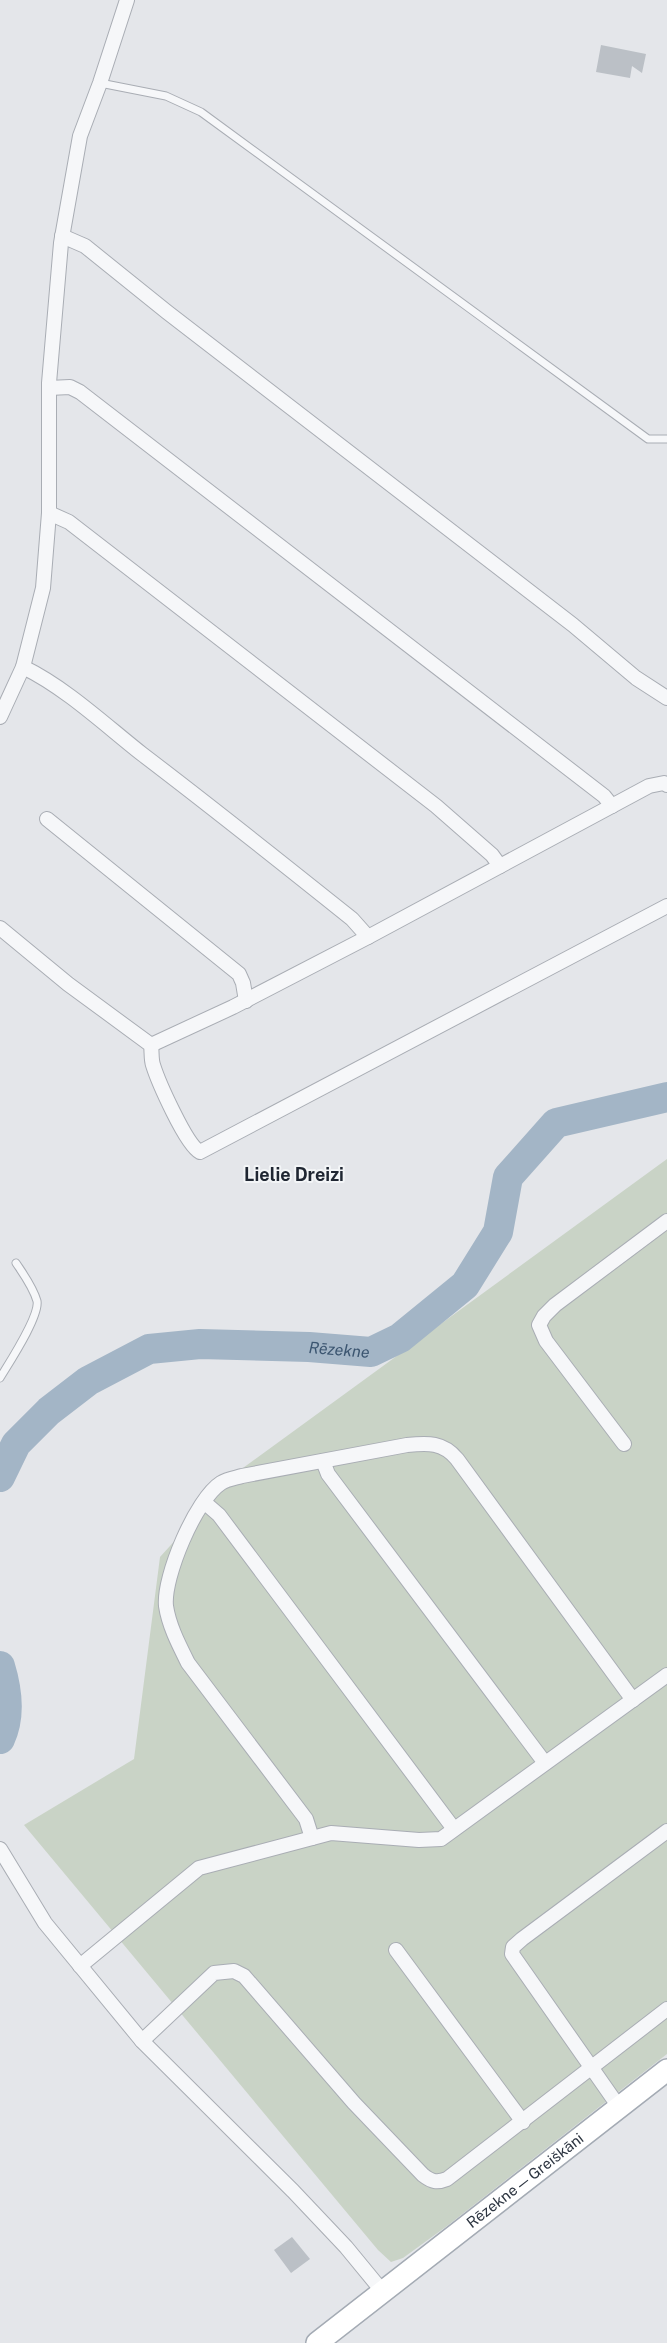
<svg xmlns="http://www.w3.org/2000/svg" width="667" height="2343" viewBox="0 0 667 2343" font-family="'Public Sans',sans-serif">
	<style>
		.green { fill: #c9d3c6 }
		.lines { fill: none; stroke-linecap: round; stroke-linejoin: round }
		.river { stroke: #a3b5c6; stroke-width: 30 }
		.building { fill: #bbc0c6 }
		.service-casing { stroke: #a9adb4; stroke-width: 9 }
		.minor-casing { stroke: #a9adb4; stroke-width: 16 }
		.primary-casing { stroke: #a4abb4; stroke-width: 24 }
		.service { stroke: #f6f7f9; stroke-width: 7 }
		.minor { stroke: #f6f7f9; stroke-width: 14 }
		.primary { stroke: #fff; stroke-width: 21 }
		.labels { text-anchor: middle; stroke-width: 4; stroke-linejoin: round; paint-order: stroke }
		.street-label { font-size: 15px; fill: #2d3541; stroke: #f3f5f7 }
		.water-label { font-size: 16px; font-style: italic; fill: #3b5570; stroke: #f3f5f7 }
		.quarter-label { font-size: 18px; font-weight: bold; fill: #1f2632; stroke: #f3f5f7 }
	</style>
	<rect width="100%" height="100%" fill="#e4e6ea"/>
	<polygon class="green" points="667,1159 667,2054 447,2226 403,2258 391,2262 378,2250 24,1825 134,1759 160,1557 236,1473"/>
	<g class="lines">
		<g class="river">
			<path id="s1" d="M0 1477 16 1444 49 1411 88 1381 149 1349 200 1344 309 1347 371 1352 400 1338 465 1285 498 1232 508 1177 556 1123 667 1097"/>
			<path d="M0 1666C7 1689 11 1716 0 1739"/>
		</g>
	</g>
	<g class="building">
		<polygon points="601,45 646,54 642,73 632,66 630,78 596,72"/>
		<polygon points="292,2237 310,2259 291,2273 274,2250"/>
	</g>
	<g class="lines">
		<g class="service-casing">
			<g id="service">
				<polyline points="100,83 166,96 201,112 648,439 667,439"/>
				<path d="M0 1378C9 1363 40 1316 37 1301 33 1287 24 1275 16 1263"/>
			</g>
		</g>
		<g class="minor-casing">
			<g id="minor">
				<polyline points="62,236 85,246 167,312 573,625 636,678 667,698"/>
				<polyline points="49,388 70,387 80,392 604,796 612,806"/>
				<polyline points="49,513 69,522 436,806 492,855 500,866"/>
				<path d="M23 667C66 688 104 724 142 754 213 808 282 863 352 919L368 937"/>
				<polyline points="0,717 23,667 43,588 49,513 49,383 61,243 80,136 100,83 127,0"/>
				<polyline points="47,819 239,974 243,983 246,1001"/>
				<path d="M0 928 68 984 151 1045C152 1052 151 1059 153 1065 158 1081 186 1145 200 1152L667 906"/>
				<polyline points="151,1045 233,1007 368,937 649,786 664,783 667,785"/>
				<polyline points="624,1444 546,1341 539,1325 544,1316 555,1305 667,1221"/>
				<polyline points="323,1461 328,1474 545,1763"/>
				<polyline points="204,1502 219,1515 454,1829"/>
				<path d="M312 1838 306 1819 188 1663C179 1645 169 1626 166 1606 163 1577 196 1499 221 1483 227 1479 235 1478 242 1476L407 1445C428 1443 443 1442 457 1459L633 1700"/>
				<polyline points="0,1849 45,1923 142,2041 293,2191 346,2247 383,2292"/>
				<polyline points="396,1950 523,2122"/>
				<polyline points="80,1966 199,1868 331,1833 419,1840 441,1839 667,1675"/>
				<path d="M142 2041 214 1973 234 1971 244 1976 354 2103 423 2175C432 2182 437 2183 447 2179L667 2009"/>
				<polyline points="619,2107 512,1954 513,1947 522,1939 667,1831"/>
			</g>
		</g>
		<g class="primary-casing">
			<g id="primary">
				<path id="s2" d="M317 2343 667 2070"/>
			</g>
		</g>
		<use href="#service" class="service"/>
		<use href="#minor" class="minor"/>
		<use href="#primary" class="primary"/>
	</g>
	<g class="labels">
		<g class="street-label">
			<text dy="5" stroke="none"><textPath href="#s2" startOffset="264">Rēzekne — Greiškāni</textPath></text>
		</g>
		<g class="water-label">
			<text dy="6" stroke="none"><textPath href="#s1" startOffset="392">Rēzekne</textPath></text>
		</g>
		<g class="quarter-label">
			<text x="294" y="1181">Lielie Dreizi</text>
		</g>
	</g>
</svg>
